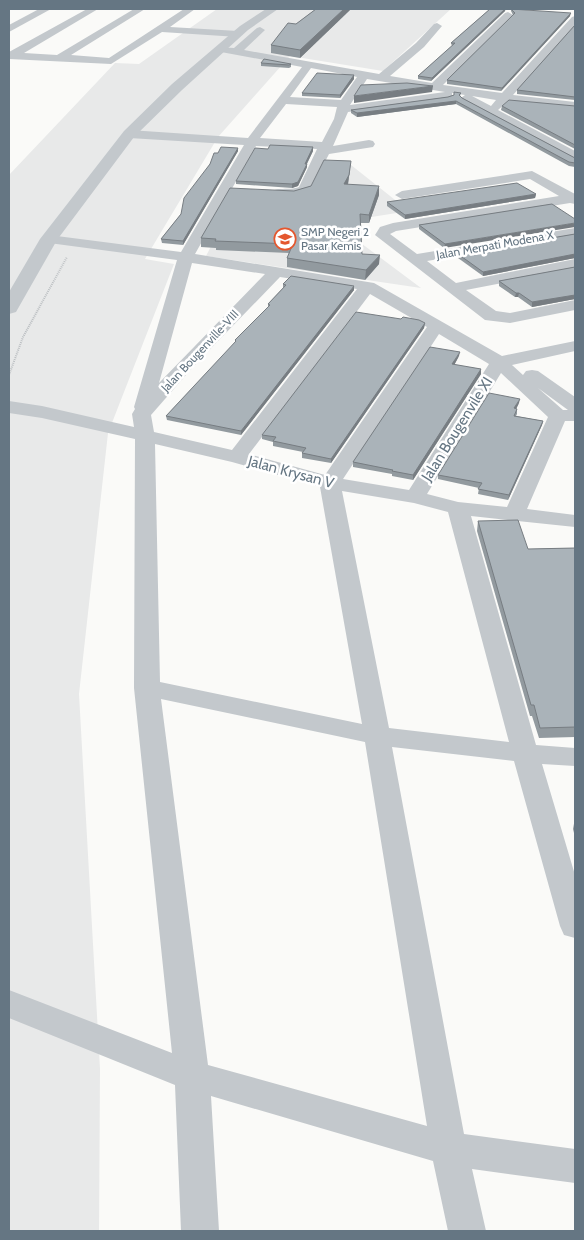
<svg xmlns="http://www.w3.org/2000/svg" width="584" height="1240" viewBox="0 0 584 1240" font-family="Cabin,sans-serif">
	<style>
		.built { fill: #e8e9e9 }
		.lines { fill: none; stroke-linecap: round; stroke-linejoin: round }
		.path { stroke: #bbbfc2; stroke-width: 2; stroke-dasharray: 1 1; stroke-linecap: butt }
		.minor { fill: #c3c8cc; fill-rule: evenodd }
		.tertiary { fill: #c3c8cc; fill-rule: evenodd }
		.wall { fill: #929a9f }
		.shaded-wall { fill: #777d82 }
		.building { fill: #aab3b9; stroke: #777d82 }
		.labels { text-anchor: middle; stroke-width: 5; stroke-linejoin: round; paint-order: stroke }
		.far-poi-label { font-size: 12px; fill: #657683; stroke: #fff; text-anchor: start }
		.far-street-label { font-size: 12px; fill: #657683; stroke: #fff }
		.street-label { font-size: 15px; fill: #657683; stroke: #fff }
	</style>
	<rect width="100%" height="100%" fill="#fafaf8"/>
	<g class="built">
		<polygon points="217,9 451,9 383,71 290,56 218,137 145,259 174,264 108,433 79,694 100,1069 99,1231 9,1231 9,175 115,63 139,64"/>
		<polygon points="325,165 351,165 409,211 334,223 421,288 206,256 237,196 314,200"/>
	</g>
	<g class="lines">
		<polyline class="path" points="9,375 23,337 67,257"/>
		<g class="minor">
			<polygon points="39,9 51,9 9,32 9,25"/>
			<polygon points="87,9 98,9 24,53 57,55 134,9 145,9 71,55 109,58 184,9 195,9 170,27 238,31 243,34 238,37 162,32 111,64 9,59 9,52"/>
			<path d="M508 12 513 15 443 85 502 93 572 17 575 16V25L513 95 575 102V108L508 101 498 110 575 151V160L463 100 461 98 465 95 452 93V97L448 98 348 112 333 146 369 140 373 141 375 144 373 147 329 154 309 193C298 197 278 203 269 193 276 186 289 191 299 187L317 149 256 146 195 254 374 283 502 356 575 341V351L512 365 523 375 526 371 532 370 538 371 575 397V421H565L527 509 575 515V527L471 516 536 745 575 748V766L542 764 575 875V938L564 935 560 926 514 761 392 747 464 1134 575 1149V1183L472 1169 486 1231H448L433 1161 211 1096 219 1231H181L175 1085 9 1018V990L172 1053 134 688 135 439 42 418 9 413V401L42 406 134 427 132 414 135 409 134 407 177 260 49 243 44 242 42 239 44 236 49 235 181 252 244 145 129 138 123 134 129 130 248 138 302 67 221 52 217 51 216 49 217 47 234 48 257 28 260 27 265 30 244 50 379 74 416 43 434 24 437 23 442 26 424 47 390 76 432 83 505 13ZM311 68 353 76 357 77 341 100 290 97ZM367 79 445 92 350 105ZM472 96 496 100 491 106ZM286 104 337 107 334 119 322 142 260 138ZM192 263 265 274 159 383ZM280 277 357 289 232 450 154 432 151 415 193 367ZM370 294 427 327 325 475 249 454ZM439 334 489 364 409 490 343 479ZM501 373 548 417 507 507 458 502 427 494ZM538 388 568 410H563ZM155 444 232 462 320 487 362 724 160 682ZM342 491 414 503 448 512 509 742 389 728ZM161 699 365 742 427 1126 208 1065Z"/>
			<polygon points="532,171 575,194 575,204 570,203 396,231 390,234 417,254 575,228 575,236 427,261 456,283 575,259 575,269 466,290 496,311 510,313 575,300 575,310 510,323 485,320 375,235 380,227 393,223 559,196 530,179 402,199 395,195 402,191"/>
		</g>
		<polygon class="tertiary" points="266,9 278,9 248,30 182,90 134,137 57,240 16,312 9,314 9,292 40,239 124,131 172,84 240,26"/>
	</g>
	<g class="wall">
		<polygon points="316,9 351,9 300,58 271,53 271,45 296,24"/>
		<polygon points="490,9 506,9 505,11 431,81 418,79 418,76 452,46 451,43"/>
		<polygon points="511,9 570,16 501,91 447,84 447,80 513,15 511,11"/>
		<polygon points="575,25 575,100 517,94 517,90"/>
		<polygon points="261,63 291,64 291,67 289,68 261,66"/>
		<polygon points="354,75 354,79 340,98 302,96 302,93"/>
		<polygon points="461,93 460,96 462,98 575,158 575,167 569,166 456,104 357,117 351,113 351,110 448,97"/>
		<polygon points="502,106 575,106 575,149 501,110"/>
		<polygon points="313,147 313,151 307,164 307,167 298,186 292,188 236,184 236,181"/>
		<polygon points="238,148 238,151 183,245 162,243 161,239 181,214 210,164 218,153"/>
		<polygon points="350,169 348,185 379,195 369,223 361,223 362,254 379,264 365,280 287,267 287,258 289,253 216,250 216,248 201,247 201,238 294,191 311,186"/>
		<polygon points="536,194 535,198 405,219 387,206 387,202"/>
		<polygon points="552,204 444,248 419,229 419,225"/>
		<polygon points="575,234 575,258 483,276 458,258 458,254"/>
		<polygon points="575,267 575,299 532,307 518,297 515,297 499,286 499,281"/>
		<polygon points="283,284 354,290 241,435 167,420 166,416 235,343 235,340 268,308 268,304 283,288"/>
		<polygon points="425,323 424,328 331,463 302,458 302,453 303,452 273,446 273,442 262,439 262,435"/>
		<polygon points="459,356 454,365 481,369 481,374 413,480 392,476 392,474 353,467 353,462"/>
		<polygon points="519,403 516,409 517,409 517,414 516,416 543,421 542,425 508,500 478,494 479,488 438,479 438,475"/>
		<polygon points="478,521 528,549 575,548 575,737 539,738 532,716 530,716 477,531"/>
		<polygon points="575,818 575,837 573,829"/>
	</g>
	<g class="shaded-wall">
		<polygon points="344,9 351,9 300,58 300,50"/>
		<polygon points="505,9 505,11 431,81 432,78"/>
		<polygon points="571,13 570,16 501,91 502,88"/>
		<polygon points="354,75 354,79 340,98 340,95"/>
		<polygon points="433,86 432,92 354,103 354,96"/>
		<polygon points="456,101 456,104 357,117 357,113"/>
		<polygon points="313,147 313,151 305,167 307,164 307,167 298,186 292,188 292,184 305,164"/>
		<polygon points="238,148 238,151 183,245 183,241"/>
		<polygon points="351,161 348,183 344,193 344,184"/>
		<polygon points="379,186 379,195 369,223 369,215"/>
		<polygon points="536,194 535,198 405,219 405,215"/>
		<polygon points="575,223 575,227 444,248 445,244"/>
		<polygon points="575,254 575,258 483,276 483,272"/>
		<polygon points="380,255 379,264 365,280 366,270"/>
		<polygon points="354,286 354,290 241,435 241,431"/>
		<polygon points="516,293 519,293 518,297 515,297"/>
		<polygon points="575,295 575,299 532,307 532,302"/>
		<polygon points="425,323 424,328 331,463 331,459"/>
		<polygon points="460,352 459,356 452,369 452,364"/>
		<polygon points="481,369 481,374 413,480 413,475"/>
		<polygon points="520,399 519,403 514,413 514,408"/>
		<polygon points="543,421 542,425 508,500 509,495"/>
	</g>
	<g class="building">
		<polygon points="316,9 344,9 300,50 271,45 288,23 296,24"/>
		<polygon points="490,9 505,9 432,78 418,76 455,43 451,43"/>
		<polygon points="511,9 571,13 502,88 447,80 515,13"/>
		<polygon points="575,25 575,97 517,90"/>
		<polygon points="264,59 291,64 289,65 261,63"/>
		<polygon points="317,73 354,75 340,95 302,93"/>
		<polygon points="407,83 433,86 354,96 361,85"/>
		<polygon points="454,92 461,93 459,95 462,98 575,158 575,163 569,162 456,101 357,113 351,110 448,97 454,95"/>
		<polygon points="509,100 575,106 575,145 502,106"/>
		<polygon points="270,145 313,147 305,164 307,164 298,182 292,184 236,181 255,148 268,149"/>
		<polygon points="221,147 238,148 183,241 161,239 181,214 184,198 210,164 214,153 218,153"/>
		<polygon points="324,160 351,161 349,175 344,184 379,186 369,215 360,214 362,254 380,255 366,270 287,258 293,244 215,241 216,239 201,238 230,188 294,191 311,186"/>
		<polygon points="517,183 536,194 405,215 387,202"/>
		<polygon points="552,204 575,219 575,223 445,244 419,225"/>
		<polygon points="575,234 575,254 483,272 458,254"/>
		<polygon points="575,267 575,295 532,302 519,293 516,293 499,281"/>
		<polygon points="291,276 354,286 241,431 166,416 236,341 235,340 270,305 268,304 286,285 283,284"/>
		<polygon points="356,312 401,319 403,317 419,320 425,323 331,459 302,453 306,448 273,441 276,437 262,435"/>
		<polygon points="430,347 460,352 452,364 481,369 413,475 392,471 393,470 353,462"/>
		<polygon points="489,393 520,399 514,408 517,409 514,416 543,421 509,495 478,489 482,483 438,475"/>
		<polygon points="518,520 528,549 575,548 575,727 540,728 534,705 531,705 478,521"/>
	</g>
	<defs>
		<g id="school-ring" transform="scale(1.125)"><circle r="9.5" fill="#fff" stroke="#e4572e" stroke-width="1.5"/><path d="M0-5L7-2L0 1L-7-2ZM-4 1L0 2.5L4 1V4Q0 6-4 4Z" fill="#e4572e"/></g>
	</defs>
	<g fill-rule="evenodd">
		<use href="#school-ring" x="285" y="239"/>
	</g>
	<g class="labels">
		<g class="far-poi-label">
			<text x="301" y="236">SMP Negeri 2<tspan x="301" dy="14">Pasar Kemis</tspan></text>
		</g>
		<g class="far-street-label">
			<text transform="translate(495 245) rotate(-10)" y="4">Jalan Merpati Modena X</text>
			<text transform="translate(200 351) rotate(-47)" y="4">Jalan Bougenville-VIII</text>
		</g>
		<g class="street-label">
			<text transform="translate(457 429) rotate(-58)" y="5">Jalan Bougenvile XI</text>
			<text transform="translate(291 472) rotate(15)" y="5">Jalan Krysan V</text>
		</g>
	</g>
	<rect width="584" height="1240" fill="none" stroke="#657683" stroke-width="20"/>
</svg>
